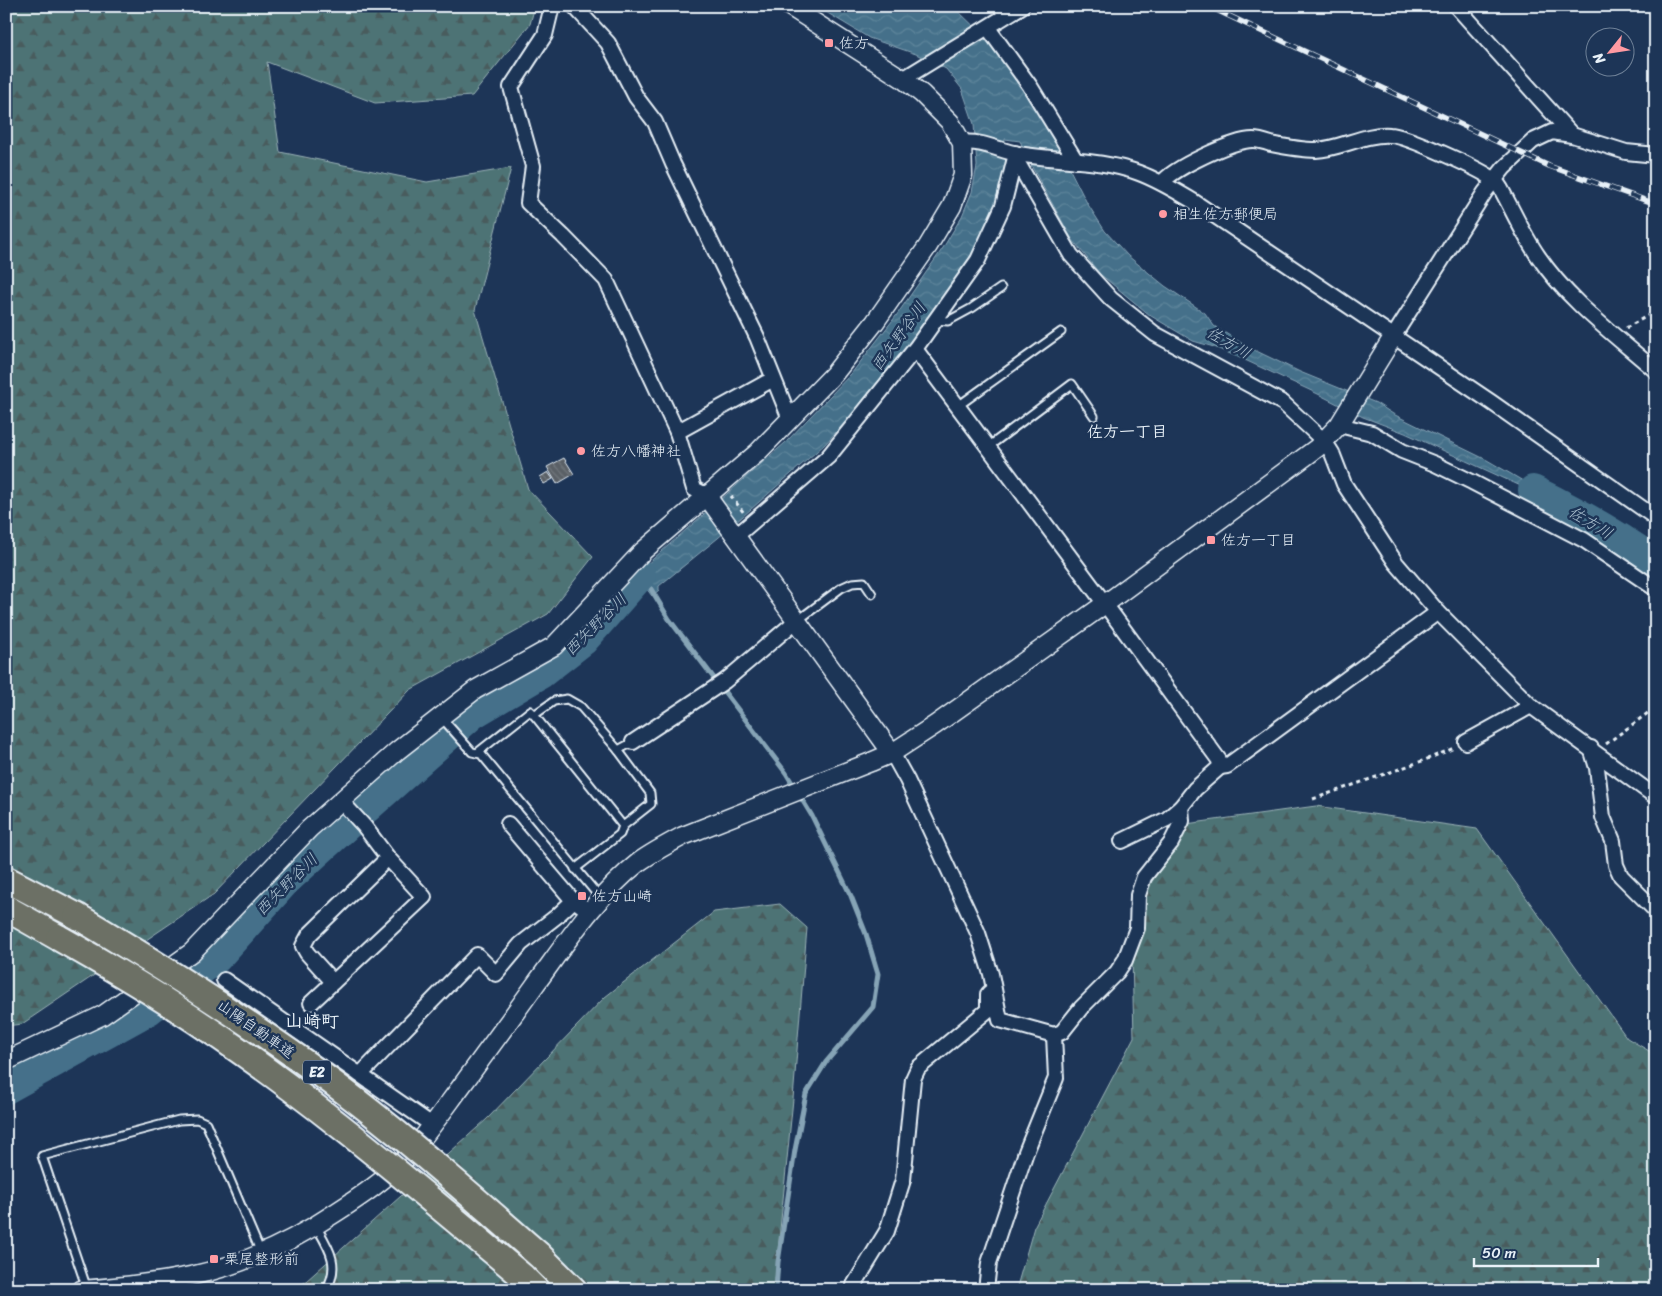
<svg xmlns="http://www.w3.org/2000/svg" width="1662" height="1296" viewBox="0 0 1662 1296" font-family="Sriracha,'Klee One',sans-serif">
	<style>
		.forest { fill: url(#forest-firs); stroke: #9ab2b6 }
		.water { fill: url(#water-waves); stroke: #86a4b6 }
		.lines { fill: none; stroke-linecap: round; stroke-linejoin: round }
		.stream { stroke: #86a4b6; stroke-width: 5 }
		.river { stroke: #44708a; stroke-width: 30 }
		.building { fill: url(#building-back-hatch); stroke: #e8f1f8 }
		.service-casing { stroke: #e8f1f8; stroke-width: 11 }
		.minor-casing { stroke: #e8f1f8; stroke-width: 18 }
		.tertiary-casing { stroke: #e8f1f8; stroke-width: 21 }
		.motorway-casing { stroke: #e8f1f8; stroke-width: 29 }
		.path { stroke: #e8f1f8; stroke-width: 3; stroke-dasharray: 4 4; stroke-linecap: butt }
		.service { stroke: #1d3557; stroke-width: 7 }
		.minor { stroke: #1d3557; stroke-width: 14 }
		.tertiary { stroke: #1d3557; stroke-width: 18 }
		.motorway { stroke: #6c7065; stroke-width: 25 }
		.rail-casing { stroke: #e8f1f8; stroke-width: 5.5 }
		.rail { stroke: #1d3557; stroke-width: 4; stroke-dasharray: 11; stroke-linecap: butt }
		.motorway-bridge-casing { stroke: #e8f1f8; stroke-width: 29; stroke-linecap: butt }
		.motorway-bridge { stroke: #6c7065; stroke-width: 25 }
		.poi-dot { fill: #ff9aa2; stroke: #1d3557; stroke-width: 2 }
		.labels { text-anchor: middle; stroke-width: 5; stroke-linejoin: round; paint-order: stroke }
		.shield { fill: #1d3557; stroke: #abb9c8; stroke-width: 1 }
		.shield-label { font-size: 14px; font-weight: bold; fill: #e8f1f8 }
		.poi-label { font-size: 15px; fill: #e8f1f8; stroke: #1d3557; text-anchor: start }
		.street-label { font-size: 15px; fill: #e8f1f8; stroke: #1d3557 }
		.water-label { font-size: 16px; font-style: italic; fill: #afc4d2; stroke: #1d3557 }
		.neighbourhood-label { font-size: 16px; font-weight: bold; fill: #e8f1f8; stroke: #1d3557 }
		.quarter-label { font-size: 18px; font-weight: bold; fill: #e8f1f8; stroke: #1d3557 }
	</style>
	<defs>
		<pattern id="forest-firs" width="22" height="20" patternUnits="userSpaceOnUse" patternTransform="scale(1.25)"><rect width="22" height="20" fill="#4d7375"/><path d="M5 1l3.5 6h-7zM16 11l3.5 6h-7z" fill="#495b5d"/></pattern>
		<pattern id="water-waves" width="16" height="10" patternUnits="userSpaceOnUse" patternTransform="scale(1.25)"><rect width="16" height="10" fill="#44708a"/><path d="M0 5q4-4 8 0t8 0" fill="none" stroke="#5f859b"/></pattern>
		<pattern id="building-back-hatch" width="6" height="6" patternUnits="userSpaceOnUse" patternTransform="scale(1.25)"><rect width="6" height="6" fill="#5a6066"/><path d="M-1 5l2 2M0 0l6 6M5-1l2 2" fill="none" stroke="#72777d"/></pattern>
	</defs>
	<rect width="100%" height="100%" fill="#1d3557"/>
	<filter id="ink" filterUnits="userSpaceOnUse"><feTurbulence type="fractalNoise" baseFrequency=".02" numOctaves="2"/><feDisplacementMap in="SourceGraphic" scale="10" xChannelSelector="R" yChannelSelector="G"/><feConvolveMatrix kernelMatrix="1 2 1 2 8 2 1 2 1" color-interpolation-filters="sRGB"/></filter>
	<g filter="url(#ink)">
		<g class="forest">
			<polygon points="6,6 535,6 530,24 472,96 375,103 267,62 280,152 427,182 511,168 475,310 528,489 593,557 548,614 410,690 214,894 22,1024 6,1026"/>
			<polygon points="1316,806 1477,829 1627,1038 1656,1055 1656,1290 1016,1290 1034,1227 1134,1037 1131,917 1186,824"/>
			<polygon points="780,904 807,928 793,1099 774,1290 296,1290 487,1119 605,997 714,912"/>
		</g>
		<polygon class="water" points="816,6 952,6 956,9 987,39 1018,78 1040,111 1087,203 1105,231 1128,256 1165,286 1205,313 1214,326 1246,346 1300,372 1376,403 1393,414 1487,460 1571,509 1405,433 1363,417 1318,394 1245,360 1214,347 1193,341 1151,316 1100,274 1072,239 1033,169 1020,141 1005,139 1006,165 999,195 989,224 962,270 908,345 850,417 824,445 718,538 659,586 659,590 652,596 646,588 638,587 619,608 611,603 637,573 786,442 851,374 896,316 943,248 962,216 972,192 977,166 974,124 962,89 946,69 916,54 869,38"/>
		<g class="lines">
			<polyline class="stream" points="651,589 669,619 786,773 812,816 851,896 866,934 878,974 873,1007 826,1062 806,1094 795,1150 778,1262 776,1290"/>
			<g class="river">
				<path d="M1533 490C1576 511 1617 534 1656 562"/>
				<polyline points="6,1089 149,1010 217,958 285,882 340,832 473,714 542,673 583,641 641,575"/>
			</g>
		</g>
		<g class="building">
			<polygon points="564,458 574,474 557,484 547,467"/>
			<polygon points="548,472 553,479 544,484 540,477"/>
		</g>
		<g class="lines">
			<g class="service-casing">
				<g id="service">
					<polyline points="999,10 1000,6"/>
					<polyline points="936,320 948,321 972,308 1001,288"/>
					<polyline points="958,406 1061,332"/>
					<polyline points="988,447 1072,384 1094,416"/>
					<polyline points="797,621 841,588 852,583 864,582 872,594"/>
					<polyline points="534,715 554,701 567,699 581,707 618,750 650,793 651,804 623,826"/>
					<polyline points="441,717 472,752 481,754 601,899"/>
					<polyline points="618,750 633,742"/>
					<polyline points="477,753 530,711 534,715 623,826 620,834 575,869"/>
					<path d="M316 1226C329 1248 341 1265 326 1290"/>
					<polyline points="87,1289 42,1156 179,1120 197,1119 206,1123 261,1253"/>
				</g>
			</g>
			<g class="minor-casing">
				<g id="minor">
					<polyline points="552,6 545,35 511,87 533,166 528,203 563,236 606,280 677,432 694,489 706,495"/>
					<polyline points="574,6 608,43 636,97 655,122 673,164 757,337 790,419"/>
					<polyline points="1456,6 1572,135"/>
					<polyline points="988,28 1030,86 1076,161"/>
					<polyline points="903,79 1022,6"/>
					<path d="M962 143C981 140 1000 151 1018 154 1058 161 1101 159 1139 173 1158 180 1176 191 1193 201L1491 402 1656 518"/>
					<polyline points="1015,153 1015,158 1071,255 1111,299 1155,334 1283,403 1325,442 1332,453 1344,484 1386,548 1396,563 1438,612 1531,706 1656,797"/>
					<path d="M1162 183C1173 168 1233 140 1253 140 1258 140 1265 142 1271 144 1286 147 1301 150 1316 150 1341 149 1365 133 1390 135 1405 135 1483 170 1494 180 1497 182 1499 186 1501 189 1513 211 1524 236 1538 256 1569 302 1615 335 1656 371"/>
					<polyline points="1393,337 1485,192 1504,168 1533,141 1552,132 1572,135 1626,152 1656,155"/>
					<polyline points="915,349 1105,604 1219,760 1220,767 1195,789 1181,807 1167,819 1122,841"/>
					<polyline points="1339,425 1372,433 1402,451 1435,464 1472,482 1584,540 1656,589"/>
					<polyline points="677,432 773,379"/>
					<polyline points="735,537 828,457 915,349 978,260 1003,206 1015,158"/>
					<polyline points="633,742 725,681 796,621"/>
					<polyline points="1466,742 1531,706"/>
					<polyline points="1591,748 1597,768 1603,817 1613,841 1616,865 1621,876 1656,911"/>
					<polyline points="892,753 907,780 978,933 991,974 1000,1020 1054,1035 1056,1078 1026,1152 989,1263 986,1290"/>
					<polyline points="1220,767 1227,766 1438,612"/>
					<polyline points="508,824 570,897 590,912"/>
					<polyline points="224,980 432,1125"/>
					<polyline points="333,982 307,953 303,946 309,935 388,858"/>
					<polyline points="311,1003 424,897 388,858 364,826 341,801"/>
					<polyline points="1054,1035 1062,1032 1081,1008 1117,972 1125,960 1137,928 1138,895 1144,877 1171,843 1182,821 1181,807"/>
					<polyline points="360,1075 477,955 496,974 521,944 557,916 574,900"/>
					<polyline points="854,1285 887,1231 903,1180 913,1079 918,1068 988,1010 988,994 990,992"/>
				</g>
			</g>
			<g class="tertiary-casing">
				<g id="tertiary">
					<polyline points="706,495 892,753"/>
					<polyline points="6,1061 103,1015 192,952 309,829 397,751 475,690 554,646 643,551 757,453 834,374 875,322 928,246 952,206 963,175 962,143 950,122 922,94 903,79 789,6"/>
					<path d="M81 1290C119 1287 158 1283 195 1275 245 1264 293 1241 335 1213 360 1197 387 1179 407 1157 426 1135 443 1111 460 1088 485 1054 510 1020 535 985 566 943 597 895 639 862 653 852 668 844 683 836L871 762 892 753 935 725 1105 604 1317 448 1339 425 1393 337"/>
				</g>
			</g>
			<g class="motorway-casing">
				<g id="motorway">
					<polyline points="6,879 77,916"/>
					<polyline points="6,908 59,938"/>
					<polyline points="539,1255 574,1290"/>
					<polyline points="522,1276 536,1290"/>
				</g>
			</g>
			<g class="path">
				<polyline points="1626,328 1656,311"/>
				<polyline points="731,496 744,513"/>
				<polyline points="1606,744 1656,707"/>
				<polyline points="1313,799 1425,760 1454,748"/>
			</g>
			<use href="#service" class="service"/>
			<use href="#minor" class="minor"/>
			<use href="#tertiary" class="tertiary"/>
			<use href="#motorway" class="motorway"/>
			<g class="rail-casing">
				<polyline id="rail" points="1208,6 1549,166 1656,204"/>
			</g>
			<use href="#rail" class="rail"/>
			<g class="motorway-bridge-casing">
				<g id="motorway-bridge">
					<path d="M77 916C164 968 250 1022 333 1083 405 1137 472 1196 539 1255"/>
					<path d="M59 938C98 960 136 982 173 1006 297 1085 410 1182 522 1276"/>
				</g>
			</g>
			<use href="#motorway-bridge" class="motorway-bridge"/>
		</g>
	</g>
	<g class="poi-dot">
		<rect x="824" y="38" width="10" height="10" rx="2.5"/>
		<circle cx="1163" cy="214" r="5"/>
		<circle cx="581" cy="451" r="5"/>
		<rect x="1206" y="535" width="10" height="10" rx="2.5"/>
		<rect x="577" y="891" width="10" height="10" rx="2.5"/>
		<rect x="209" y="1254" width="10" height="10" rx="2.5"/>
	</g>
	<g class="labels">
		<rect class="shield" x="303" y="1060.5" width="28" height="23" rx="4"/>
		<g class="shield-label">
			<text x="317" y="1077">E2</text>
		</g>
		<g class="poi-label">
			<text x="839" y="48">佐方</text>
			<text x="1173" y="219">相生佐方郵便局</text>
			<text x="591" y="456">佐方八幡神社</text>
			<text x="1221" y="545">佐方一丁目</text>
			<text x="592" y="901">佐方山崎</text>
			<text x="224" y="1264">栗尾整形前</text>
		</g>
		<g class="street-label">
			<text transform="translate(256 1029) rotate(35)" y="5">山陽自動車道</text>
		</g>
		<g class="water-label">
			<text transform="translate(898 336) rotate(-54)" y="6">西矢野谷川</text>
			<text transform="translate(1229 342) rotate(30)" y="6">佐方川</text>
			<text transform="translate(1591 522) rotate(31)" y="6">佐方川</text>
			<text transform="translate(595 624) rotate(-45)" y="6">西矢野谷川</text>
			<text transform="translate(286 884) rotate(-45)" y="6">西矢野谷川</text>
		</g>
		<g class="neighbourhood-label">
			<text x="1127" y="437">佐方一丁目</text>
		</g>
		<g class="quarter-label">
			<text x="312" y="1027">山崎町</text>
		</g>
	</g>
	<rect width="1662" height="1296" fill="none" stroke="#1d3557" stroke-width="25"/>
	<rect x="12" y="12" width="1637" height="1271" fill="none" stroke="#e8f1f8" stroke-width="2" filter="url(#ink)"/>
	<g transform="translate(1610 52) rotate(240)"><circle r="24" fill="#1d3557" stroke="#6e8097"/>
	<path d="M0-4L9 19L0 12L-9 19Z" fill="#ff9aa2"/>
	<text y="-8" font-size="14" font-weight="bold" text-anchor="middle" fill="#e8f1f8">N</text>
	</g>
	<path d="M1474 1258v8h124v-8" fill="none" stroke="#e8f1f8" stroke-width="2.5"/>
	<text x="1482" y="1258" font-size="15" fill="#e8f1f8" stroke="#1d3557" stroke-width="4" paint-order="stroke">50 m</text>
</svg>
